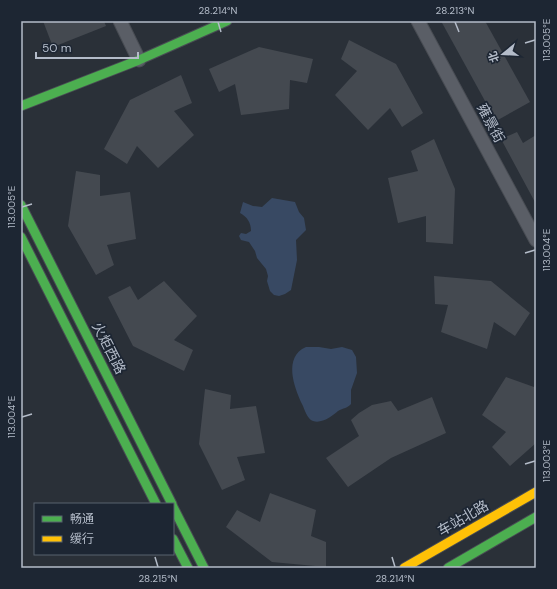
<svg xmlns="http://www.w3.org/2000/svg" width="557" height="589" viewBox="0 0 557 589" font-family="'DM Sans','Noto Sans SC',sans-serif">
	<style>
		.water { fill: #384963 }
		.building { fill: #444950 }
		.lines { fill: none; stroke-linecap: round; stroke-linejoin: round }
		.street-casing { stroke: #484c53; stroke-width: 15 }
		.fast-casing { stroke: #484c53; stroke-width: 11 }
		.slow-casing { stroke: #484c53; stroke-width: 11 }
		.street { stroke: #5a5e66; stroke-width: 13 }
		.fast { stroke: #4caf50; stroke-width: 9 }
		.slow { stroke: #ffc107; stroke-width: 9 }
		.ticks { fill: none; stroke: #b4bcc9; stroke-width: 1.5 }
		.labels { text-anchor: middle; stroke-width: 3.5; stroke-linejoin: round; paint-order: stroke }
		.street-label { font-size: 14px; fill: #b4bcc9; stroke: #1d2633 }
		.neatline { fill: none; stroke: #b4bcc9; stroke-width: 1.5 }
		.ticks-label { font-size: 10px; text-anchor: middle; fill: #b4bcc9 }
	</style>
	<rect width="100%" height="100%" fill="#2a3038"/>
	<g class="water">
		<path d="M272 198 295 202 299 212 304 218 306 230 296 240 297 260 291 290 285 294 279 296 274 295 270 291 267 281 268 276 266 269 257 258 255 251 249 242 241 240 239 236 241 233 246 234 251 231C251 222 247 217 240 213L243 202 253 206 262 207Z"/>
		<path d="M306 347H319L331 349 342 347 352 350 356 357 357 373 351 390V404C348 408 343 408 338 411 332 416 322 424 313 421 307 419 305 410 302 404 294 387 283 357 306 347Z"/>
	</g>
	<g class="building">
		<polygon points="43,21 104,21 106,26 53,47"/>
		<polygon points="441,21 485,21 530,102 496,121"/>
		<polygon points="349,40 396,64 423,113 402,127 390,108 368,130 335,95 357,71 341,59"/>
		<polygon points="259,47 313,59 307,83 290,80 289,109 241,115 235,84 219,92 209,69"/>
		<polygon points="181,75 192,103 174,111 194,135 158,168 137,146 127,164 104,149 130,100"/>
		<polygon points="517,132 523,143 536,135 536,204 501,139"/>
		<polygon points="434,139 455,189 453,244 426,242 426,216 398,223 388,178 418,171 411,151"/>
		<polygon points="76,171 100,175 100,196 130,192 136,239 107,245 114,265 96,275 68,226"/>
		<polygon points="434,276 491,281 530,313 515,336 494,322 487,349 441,332 448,305 435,304"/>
		<polygon points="164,281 197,316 174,340 193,350 184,371 133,346 108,297 130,286 138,300"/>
		<polygon points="506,377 534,387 536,383 536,443 510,466 492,447 506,432 482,415"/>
		<polygon points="205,389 231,395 230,409 256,406 265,453 237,457 245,480 222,490 199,444"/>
		<polygon points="432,397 446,433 391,458 348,487 326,458 359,436 351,420 359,413 372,405 391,401 398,411"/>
		<polygon points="270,493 316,510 311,536 326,542 326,567 272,562 226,527 237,510 260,522"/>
	</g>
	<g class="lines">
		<g class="street-casing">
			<g id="street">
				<polyline points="120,21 139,60"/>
				<polyline points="418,21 536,240"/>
			</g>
		</g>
		<g class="fast-casing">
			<g id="fast">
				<polyline points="21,106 139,60 227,21"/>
				<polyline points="21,205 172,504"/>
				<polyline points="21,237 156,504"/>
				<polyline points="173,507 204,568"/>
				<polyline points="173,539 188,568"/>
				<polyline points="448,568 536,517"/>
			</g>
		</g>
		<g class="slow-casing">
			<polyline id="slow" points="404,568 536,492"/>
		</g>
		<use href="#street" class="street"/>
		<use href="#fast" class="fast"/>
		<use href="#slow" class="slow"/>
	</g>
	<path class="ticks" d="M218 22 221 32M455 22 459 32M525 43 535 40M22 207 32 204M525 253 535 250M22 417 32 414M525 464 535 461M155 557 158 567M392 557 395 567"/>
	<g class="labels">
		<g class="street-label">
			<text transform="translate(491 123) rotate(62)" y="5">雍景街</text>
			<text transform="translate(109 348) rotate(63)" y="5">火炬西路</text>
			<text transform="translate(463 518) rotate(-30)" y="5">车站北路</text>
		</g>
	</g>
	<rect width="557" height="589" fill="none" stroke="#1d2633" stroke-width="44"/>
	<rect x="34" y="503" width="140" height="52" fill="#1d2633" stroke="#59626f"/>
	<rect x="42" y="516" width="20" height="6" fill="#4caf50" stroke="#59626f"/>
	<text x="70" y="523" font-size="12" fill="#b4bcc9">畅通</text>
	<rect x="42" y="536" width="20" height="6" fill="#ffc107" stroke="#59626f"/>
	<text x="70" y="543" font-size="12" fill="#b4bcc9">缓行</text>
	<g transform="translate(503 54) rotate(252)" stroke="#1d2633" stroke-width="3" paint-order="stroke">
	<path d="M0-3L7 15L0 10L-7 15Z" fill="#b4bcc9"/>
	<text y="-6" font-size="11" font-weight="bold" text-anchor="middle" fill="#b4bcc9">北</text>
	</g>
	<path d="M36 52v6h102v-6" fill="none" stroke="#b4bcc9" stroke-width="2"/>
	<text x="42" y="52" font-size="12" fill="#b4bcc9" stroke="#1d2633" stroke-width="3" paint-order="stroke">50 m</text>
	<rect x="22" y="22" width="513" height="545" class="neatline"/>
	<g class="ticks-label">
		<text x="218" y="14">28.214°N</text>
		<text x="455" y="14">28.213°N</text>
		<text transform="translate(546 40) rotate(-90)" y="4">113.005°E</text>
		<text transform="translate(11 207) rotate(-90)" y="4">113.005°E</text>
		<text transform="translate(546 250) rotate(-90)" y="4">113.004°E</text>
		<text transform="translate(11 417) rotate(-90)" y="4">113.004°E</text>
		<text transform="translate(546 461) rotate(-90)" y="4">113.003°E</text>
		<text x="158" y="582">28.215°N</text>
		<text x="395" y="582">28.214°N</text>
	</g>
</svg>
